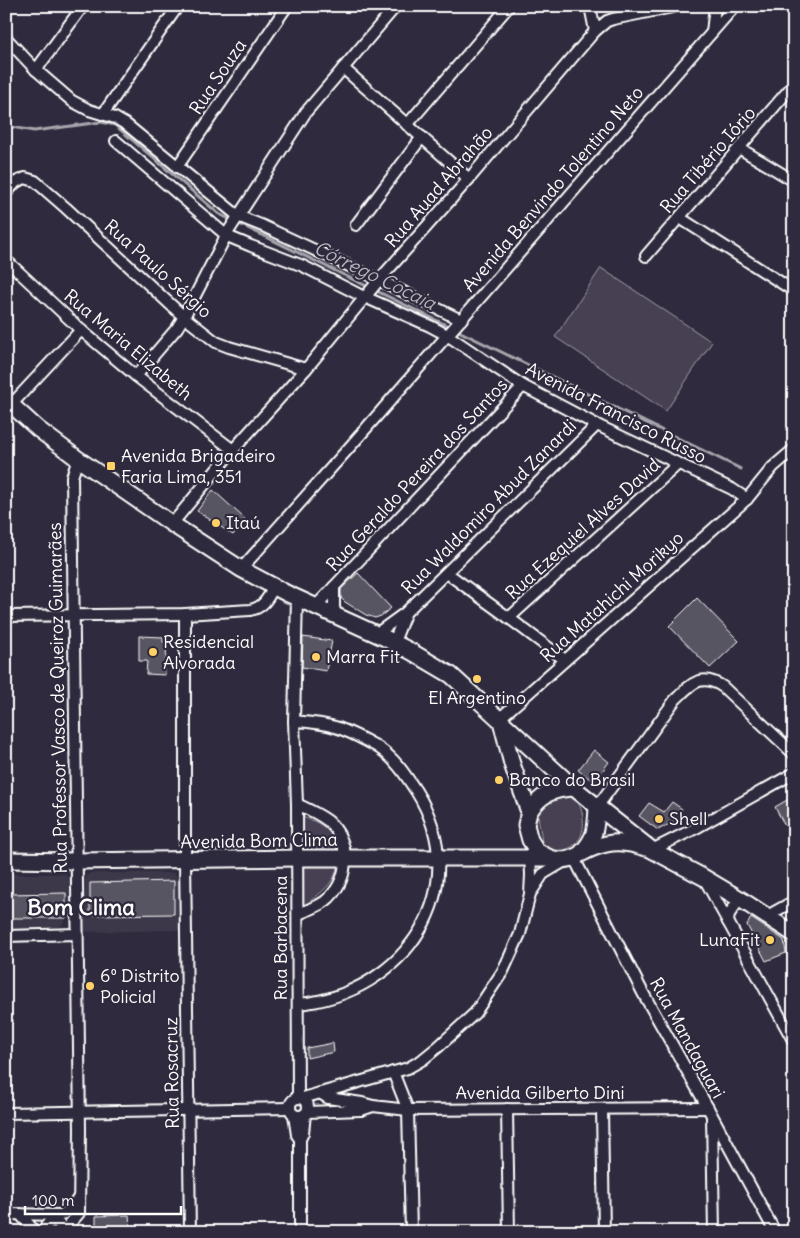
<svg xmlns="http://www.w3.org/2000/svg" width="800" height="1238" viewBox="0 0 800 1238" font-family="Delius,sans-serif">
	<style>
		.built { fill: #3c3749 }
		.green { fill: #464152; stroke: #a2a0a8 }
		.lines { fill: none; stroke-linecap: round; stroke-linejoin: round }
		.stream { stroke: #a7a6ad; stroke-width: 3 }
		.building { fill: #595564; stroke: #fff }
		.minor-casing { stroke: #fff; stroke-width: 14 }
		.secondary-casing { stroke: #fff; stroke-width: 19 }
		.minor { stroke: #2f2a3d; stroke-width: 10 }
		.secondary { stroke: #2f2a3d; stroke-width: 15 }
		.poi-dot { fill: #ffd166; stroke: #2f2a3d; stroke-width: 2 }
		.labels { text-anchor: middle; stroke-width: 4.5; stroke-linejoin: round; paint-order: stroke }
		.street-label { font-size: 18px; fill: #fff; stroke: #2f2a3d }
		.poi-label { font-size: 18px; fill: #fff; stroke: #2f2a3d; text-anchor: start }
		.water-label { font-size: 19px; font-style: italic; fill: #b6b4bb; stroke: #2f2a3d }
		.district-label { font-size: 22px; font-weight: bold; fill: #fff; stroke: #2f2a3d }
	</style>
	<rect width="100%" height="100%" fill="#2f2a3d"/>
	<filter id="ink" filterUnits="userSpaceOnUse"><feTurbulence type="fractalNoise" baseFrequency=".02" numOctaves="2"/><feDisplacementMap in="SourceGraphic" scale="10" xChannelSelector="R" yChannelSelector="G"/><feConvolveMatrix kernelMatrix="1 2 1 2 8 2 1 2 1" color-interpolation-filters="sRGB"/></filter>
	<g filter="url(#ink)">
		<g class="built">
			<polygon points="91,873 173,873 177,876 179,881 179,930 85,932 85,878 87,875"/>
			<polygon points="6,874 64,874 67,875 69,878 69,914 62,925 55,928 6,929"/>
		</g>
		<g class="green">
			<polygon points="601,268 712,342 666,411 555,337"/>
			<path d="M570 796C573 798 577 800 579 804 585 816 586 836 574 845 568 851 559 850 551 851L542 843C541 830 537 819 538 806L551 797Z"/>
			<path d="M302 817C326 824 338 834 337 860 337 867 337 872 333 879 325 891 313 899 302 907Z"/>
		</g>
		<g class="lines">
			<polyline class="stream" points="6,126 34,131 101,122 115,125 219,214 741,469"/>
		</g>
		<g class="building">
			<polygon points="213,490 245,519 233,535 197,511"/>
			<polygon points="358,573 391,608 381,616 375,618 366,615 345,602 341,598 341,589"/>
			<polygon points="697,598 739,641 710,668 669,626"/>
			<polygon points="139,636 163,637 163,642 167,642 165,675 146,674 147,661 139,661"/>
			<polygon points="303,637 332,641 326,671 302,667"/>
			<polygon points="594,750 609,762 594,782 578,770"/>
			<polygon points="794,796 794,821 785,826 775,807"/>
			<polygon points="672,802 682,809 673,822 658,830 639,816 649,803 664,812"/>
			<polygon points="174,881 174,914 90,915 90,883"/>
			<polygon points="66,893 66,918 6,918 6,894"/>
			<polygon points="751,918 784,940 786,953 766,961 747,925"/>
			<polygon points="333,1043 334,1052 307,1058 307,1048"/>
			<polygon points="129,1215 130,1227 96,1229 96,1216"/>
		</g>
		<g class="lines">
			<g class="minor-casing">
				<g id="minor">
					<polyline points="590,6 595,31"/>
					<polyline points="712,32 715,6"/>
					<polyline points="6,38 36,70 72,101 89,110 115,118 127,125 238,216 263,226 379,280 461,320"/>
					<polyline points="343,68 469,179"/>
					<polyline points="36,70 83,6"/>
					<polyline points="103,114 178,6"/>
					<polyline points="407,125 509,6"/>
					<polyline points="116,141 227,236 251,246 303,266 358,294 430,326 447,335 523,386 597,425 732,489 747,499"/>
					<polyline points="739,148 794,181"/>
					<polyline points="177,167 287,6"/>
					<polyline points="6,193 16,182 25,178 35,181 66,208 184,317 216,342 229,347 306,369"/>
					<polyline points="680,218 794,291"/>
					<polyline points="356,225 422,137"/>
					<polyline points="646,256 794,84"/>
					<polyline points="6,260 81,330 136,376 233,450"/>
					<polyline points="136,376 177,328 184,317 228,232 306,112 396,6"/>
					<polyline points="11,405 81,330"/>
					<polyline points="172,524 233,450 306,369 379,280 469,179 595,31 607,21 613,19 678,6"/>
					<polyline points="241,569 348,449 735,6"/>
					<polyline points="447,573 509,618 565,660"/>
					<polyline points="334,587 334,607 336,615"/>
					<polyline points="297,598 294,721 297,804 298,1098"/>
					<polyline points="316,606 523,386"/>
					<polyline points="185,614 185,860 190,1232"/>
					<path d="M6 616 185 614 250 610C263 608 268 598 274 587"/>
					<polyline points="509,618 678,464"/>
					<polyline points="376,634 405,613 597,425"/>
					<polyline points="394,642 405,614"/>
					<polyline points="499,719 747,499 773,467 794,449"/>
					<path d="M294 721C307 722 322 723 335 727 349 731 363 739 376 746 394 757 405 774 416 791 477 888 405 994 298 1004"/>
					<path d="M297 804C308 809 319 814 328 821 351 842 350 876 329 898 321 906 308 910 298 914"/>
					<path d="M597 807 605 796 675 700C691 684 701 672 723 687L794 754"/>
					<polyline points="652,850 698,827 794,773"/>
					<polyline points="574,858 643,993 708,1108 775,1232"/>
					<polyline points="704,878 794,1042"/>
					<polyline points="532,891 543,874 565,861"/>
					<polyline points="767,916 794,901"/>
					<polyline points="728,922 729,914 740,899"/>
					<polyline points="6,936 77,934"/>
					<polyline points="393,1072 408,1110 411,1232"/>
					<polyline points="320,1093 328,1098 362,1103 373,1106 408,1110 708,1108"/>
					<circle cx="299" cy="1107" r="9"/>
					<polyline points="303,1098 408,1068 422,1060 438,1047 475,1013 503,971 520,934 530,894 531,875 530,854"/>
					<polyline points="507,1109 509,1232"/>
					<polyline points="602,1109 604,1232"/>
					<polyline points="307,1112 361,1110 373,1106"/>
					<polyline points="6,1113 290,1108"/>
					<polyline points="294,1115 297,1135 300,1139"/>
					<polyline points="712,1117 714,1232"/>
					<polyline points="6,1214 61,1215 71,1209 79,1197"/>
					<polyline points="20,1214 35,1232"/>
					<path d="M44 1232C46 1218 61 1218 62 1232"/>
					<polyline points="63,1232 79,1213 80,1130 72,477 78,459"/>
					<polyline points="300,1232 300,1139 303,1133 305,1114"/>
				</g>
			</g>
			<g class="secondary-casing">
				<g id="secondary">
					<polyline points="6,400 38,429 78,459 172,524 241,569 286,593 385,638 412,652 451,675 574,788 652,850 703,877 740,899 794,934"/>
					<polyline points="501,721 512,764 529,812 526,825 530,840 537,851 550,858"/>
					<path d="M529 812C541 794 553 789 574 788"/>
					<path d="M581 853C596 838 596 827 597 807"/>
					<path d="M6 860 76 861 297 858H530C536 858 543 858 549 858 556 859 562 861 568 859 577 857 585 851 593 848 613 840 626 842 646 848"/>
				</g>
			</g>
			<use href="#minor" class="minor"/>
			<use href="#secondary" class="secondary"/>
		</g>
	</g>
	<g class="poi-dot">
		<rect x="106" y="461" width="10" height="10" rx="2.5"/>
		<circle cx="216" cy="523" r="5"/>
		<circle cx="153" cy="652" r="5"/>
		<circle cx="316" cy="657" r="5"/>
		<circle cx="477" cy="679" r="5"/>
		<circle cx="499" cy="780" r="5"/>
		<circle cx="659" cy="819" r="5"/>
		<circle cx="770" cy="940" r="5"/>
		<circle cx="90" cy="986" r="5"/>
	</g>
	<g class="labels">
		<g class="street-label">
			<text transform="translate(218 77) rotate(-56)" y="6">Rua Souza</text>
			<text transform="translate(708 160) rotate(-49)" y="6">Rua Tibério Iório</text>
			<text transform="translate(439 187) rotate(-49)" y="6">Rua Auad Abrahão</text>
			<text transform="translate(553 189) rotate(-49)" y="6">Avenida Benvindo Tolentino Neto</text>
			<text transform="translate(158 269) rotate(42)" y="6">Rua Paulo Sérgio</text>
			<text transform="translate(128 345) rotate(40)" y="6">Rua Maria Elizabeth</text>
			<text transform="translate(616 413) rotate(27)" y="6">Avenida Francisco Russo</text>
			<text transform="translate(417 475) rotate(-47)" y="6">Rua Geraldo Pereira dos Santos</text>
			<text transform="translate(489 507) rotate(-45)" y="6">Rua Waldomiro Abud Zanardi</text>
			<text transform="translate(583 529) rotate(-42)" y="6">Rua Ezequiel Alves David</text>
			<text transform="translate(612 597) rotate(-42)" y="6">Rua Matahichi Morikyo</text>
			<text transform="translate(58 698) rotate(-91)" y="6">Rua Professor Vasco de Queiroz Guimarães</text>
			<text transform="translate(259 841) rotate(-1)" y="6">Avenida Bom Clima</text>
			<text transform="translate(281 938) rotate(-90)" y="6">Rua Barbacena</text>
			<text transform="translate(687 1038) rotate(61)" y="6">Rua Mandaguari</text>
			<text transform="translate(172 1073) rotate(-91)" y="6">Rua Rosacruz</text>
			<text x="540" y="1099">Avenida Gilberto Dini</text>
		</g>
		<g class="poi-label">
			<text x="121" y="462">Avenida Brigadeiro<tspan x="121" dy="21">Faria Lima, 351</tspan></text>
			<text x="226" y="529">Itaú</text>
			<text x="163" y="648">Residencial<tspan x="163" dy="21">Alvorada</tspan></text>
			<text x="326" y="663">Marra Fit</text>
			<text x="477" y="704" text-anchor="middle">El Argentino</text>
			<text x="509" y="786">Banco do Brasil</text>
			<text x="669" y="825">Shell</text>
			<text x="760" y="946" text-anchor="end">LunaFit</text>
			<text x="100" y="982">6º Distrito<tspan x="100" dy="21">Policial</tspan></text>
		</g>
		<g class="water-label">
			<text transform="translate(375 275) rotate(26)" y="7">Córrego Cocaia</text>
		</g>
		<g class="district-label">
			<text x="81" y="915">Bom Clima</text>
		</g>
	</g>
	<rect width="800" height="1238" fill="none" stroke="#2f2a3d" stroke-width="25"/>
	<rect x="12" y="12" width="775" height="1213" fill="none" stroke="#fff" stroke-width="2" filter="url(#ink)"/>
	<path d="M25 1206v8h156v-8" fill="none" stroke="#ffffff" stroke-width="2.5"/>
	<text x="32" y="1206" font-size="15" fill="#ffffff" stroke="#2f2a3d" stroke-width="4" paint-order="stroke">100 m</text>
</svg>
